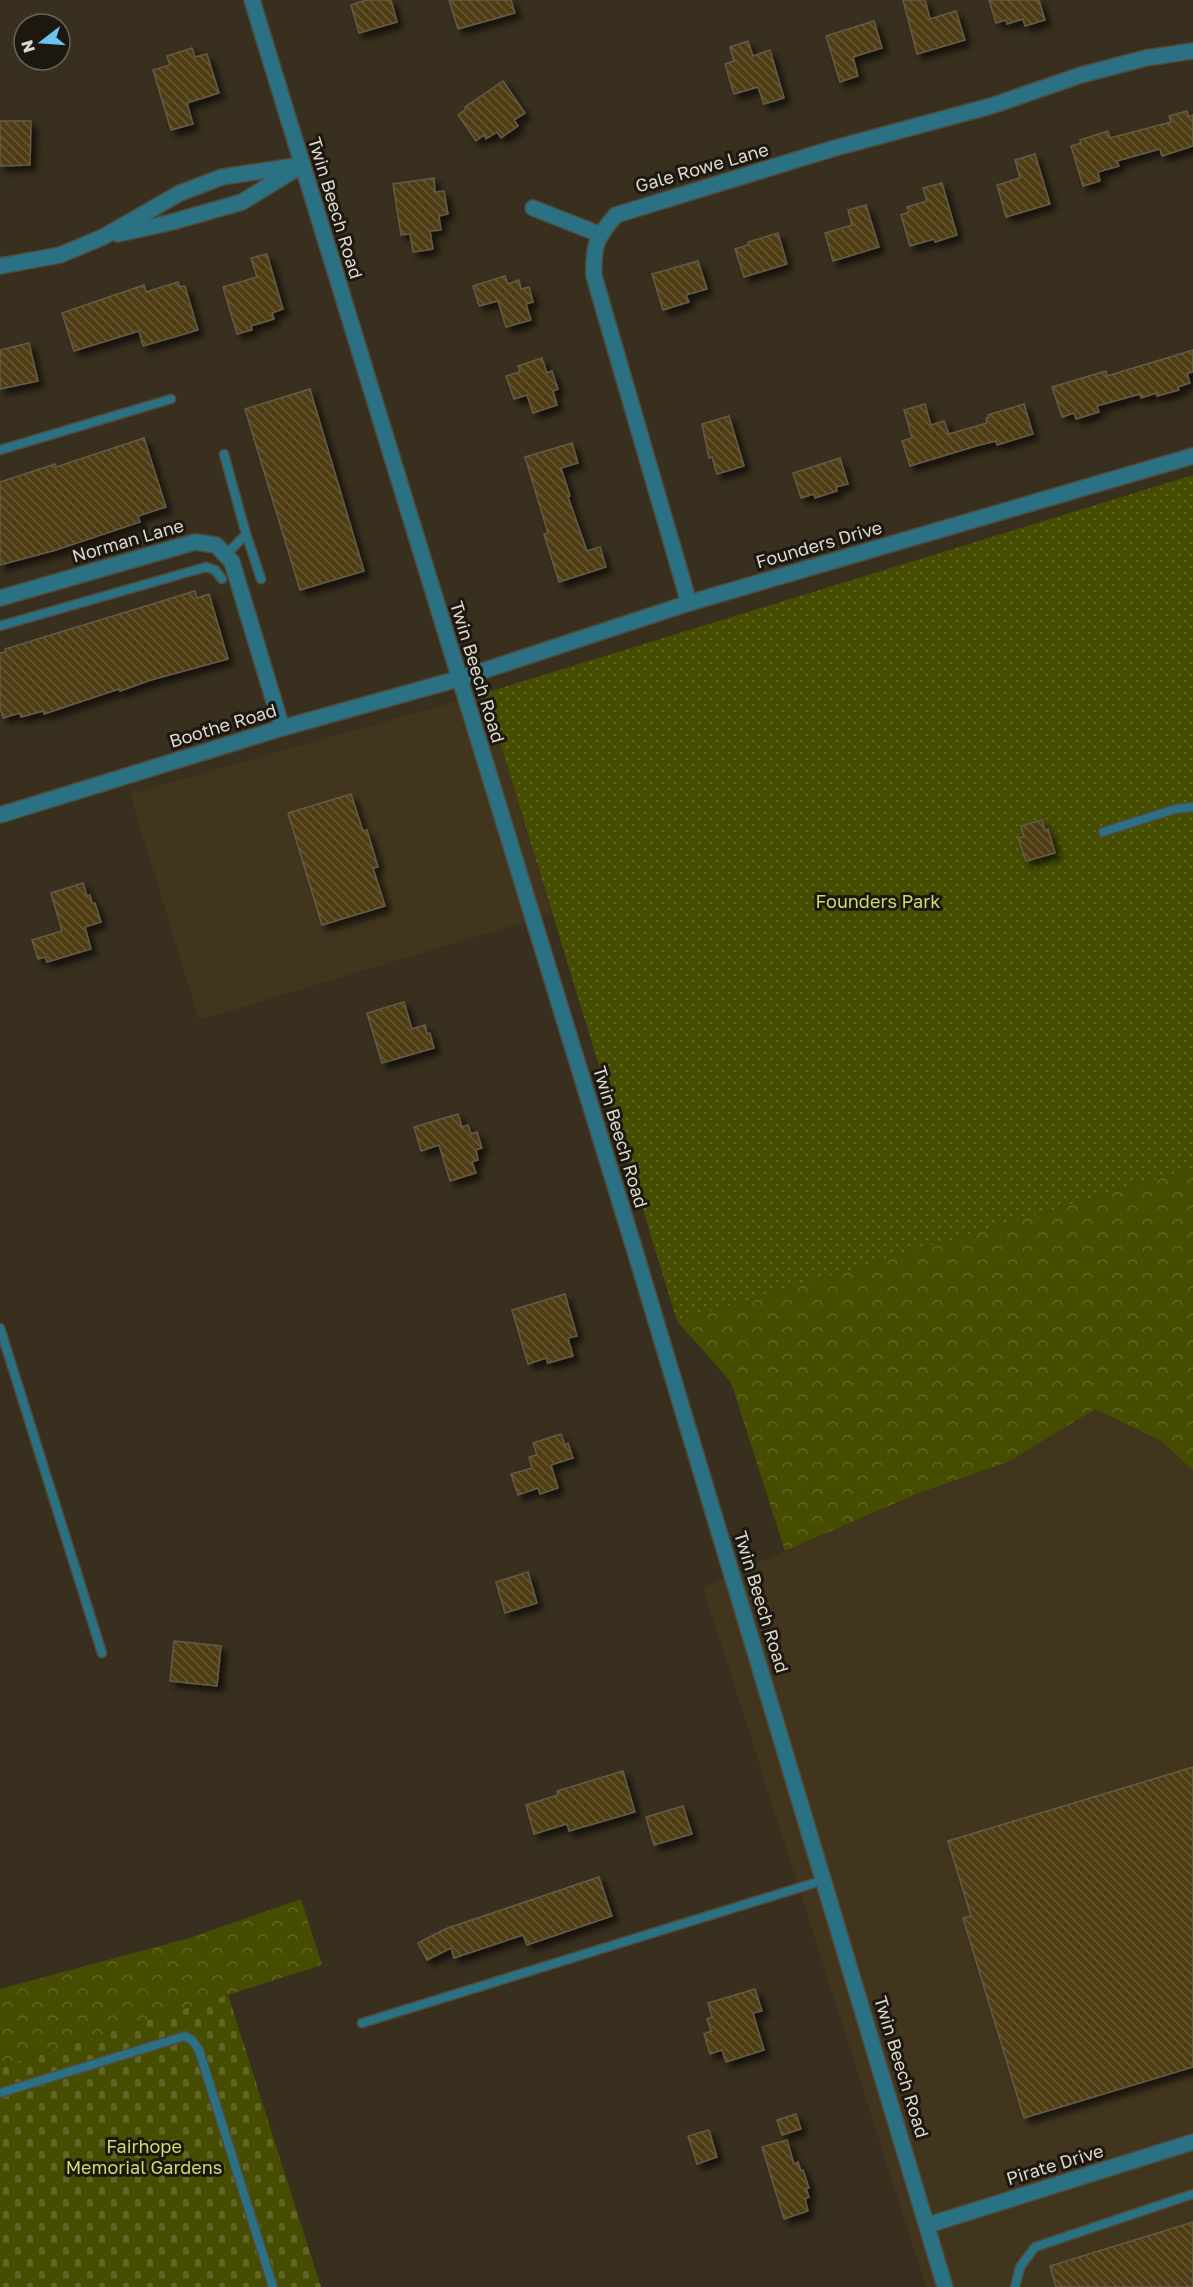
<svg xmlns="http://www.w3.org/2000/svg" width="1193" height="2287" viewBox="0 0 1193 2287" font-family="'Golos Text',sans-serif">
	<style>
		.built { fill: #41351e }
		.forest { fill: url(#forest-crowns) }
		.cemetery { fill: url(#cemetery-stones) }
		.park { fill: url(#park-dots) }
		.building { fill: url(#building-back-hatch); stroke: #645b48; stroke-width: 1.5; filter: url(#shadow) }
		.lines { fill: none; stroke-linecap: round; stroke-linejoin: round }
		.service-casing { stroke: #524a3a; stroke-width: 11 }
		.minor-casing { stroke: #524a3a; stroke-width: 18 }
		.tertiary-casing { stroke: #524a3a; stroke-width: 18 }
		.service { stroke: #2a7184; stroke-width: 8 }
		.minor { stroke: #2a7184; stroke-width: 15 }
		.tertiary { stroke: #2a7184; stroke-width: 15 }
		.labels { text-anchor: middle; stroke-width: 6; stroke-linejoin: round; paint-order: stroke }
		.street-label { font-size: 18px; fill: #ddd7cd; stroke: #1c1810 }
		.park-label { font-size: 18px; fill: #ccdc6d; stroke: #1c1810 }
	</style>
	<defs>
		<pattern id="forest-crowns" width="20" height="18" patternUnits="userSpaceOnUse" patternTransform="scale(1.5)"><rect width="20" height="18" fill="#464d01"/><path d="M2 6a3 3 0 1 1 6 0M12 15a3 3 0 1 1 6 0" fill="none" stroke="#606625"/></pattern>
		<pattern id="cemetery-stones" width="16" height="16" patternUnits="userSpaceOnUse" patternTransform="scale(1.5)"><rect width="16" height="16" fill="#464d01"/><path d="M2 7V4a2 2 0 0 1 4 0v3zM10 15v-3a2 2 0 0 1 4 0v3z" fill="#606625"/></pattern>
		<pattern id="park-dots" width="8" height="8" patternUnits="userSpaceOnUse" patternTransform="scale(1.5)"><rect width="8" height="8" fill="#464d01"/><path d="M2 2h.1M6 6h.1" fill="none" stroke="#606625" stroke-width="1.8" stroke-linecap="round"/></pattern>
		<pattern id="building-back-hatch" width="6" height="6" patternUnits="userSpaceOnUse" patternTransform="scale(1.5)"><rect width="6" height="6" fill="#503d12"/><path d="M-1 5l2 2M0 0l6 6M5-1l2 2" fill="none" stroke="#695833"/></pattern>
		<filter id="shadow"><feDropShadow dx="5.5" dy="5.5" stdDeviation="3" flood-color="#0009"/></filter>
	</defs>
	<rect width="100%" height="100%" fill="#382f1e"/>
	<g class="built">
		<polygon points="485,693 552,914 199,1020 130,794"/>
		<polygon points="1095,1409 1161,1441 1193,1470 1193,2287 926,2287 703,1587 919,1493 1008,1462"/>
	</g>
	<g class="forest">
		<polygon points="1193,1168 1193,1470 1161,1441 1095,1409 1008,1462 919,1493 785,1551 731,1382 677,1321"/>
		<polygon points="301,1899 322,1965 0,2067 0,1989 189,1938"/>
	</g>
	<polygon class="cemetery" points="228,1995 321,2287 0,2287 0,2067"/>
	<polygon class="park" points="1193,475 1193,1168 677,1321 485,693"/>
	<g class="building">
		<polygon points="366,0 391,0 397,22 359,33 351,5"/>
		<polygon points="449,0 511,0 515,13 458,29"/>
		<polygon points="903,0 925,0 930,19 956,11 965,40 917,54"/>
		<polygon points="989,0 1039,0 1045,20 1025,26 1023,19 1007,24 1006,20 996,23"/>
		<polygon points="874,21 882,48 853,57 858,76 840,82 826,36"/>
		<polygon points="748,41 753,56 770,50 784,98 764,104 758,87 734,94 725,64 734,61 730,47"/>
		<polygon points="192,48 195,57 207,54 219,93 187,103 193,124 171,130 153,70 170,65 167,56"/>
		<polygon points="503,81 525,113 514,120 518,126 501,138 497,132 486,139 484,135 476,141 458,115 466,109 465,107"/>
		<polygon points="1187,111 1189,117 1193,115 1193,146 1162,156 1160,149 1117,161 1119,166 1098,172 1100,181 1083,186 1071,146 1081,143 1080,140 1108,131 1110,138 1171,122 1169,116"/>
		<polygon points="0,121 31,121 30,165 0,166"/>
		<polygon points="1035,154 1050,204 1006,217 997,185 1020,178 1015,160"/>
		<polygon points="434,178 435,192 444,191 448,214 439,216 441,230 430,231 433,249 413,252 410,234 401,235 393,184"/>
		<polygon points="942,183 957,235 935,242 934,239 910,246 901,215 909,212 907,207 927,201 923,188"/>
		<polygon points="866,205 879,247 833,261 825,233 852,225 848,210"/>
		<polygon points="778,233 787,264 744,277 735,249 748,245 748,242"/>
		<polygon points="267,254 283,309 272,313 274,319 251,326 252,330 237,334 223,287 257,277 251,258"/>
		<polygon points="698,261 707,289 686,295 689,302 663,310 652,274"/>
		<polygon points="505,276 508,284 519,280 521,289 529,287 533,302 526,304 531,320 506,327 498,301 479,306 473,286"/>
		<polygon points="178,282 180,287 185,286 198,330 143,346 139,331 74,351 62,313 144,285 146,292"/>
		<polygon points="29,343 38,381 0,389 0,350"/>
		<polygon points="1193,350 1193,372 1187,373 1190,383 1178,387 1179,390 1157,396 1156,393 1141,398 1140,394 1097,406 1099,412 1076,419 1074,413 1062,417 1052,387 1106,371 1107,376"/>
		<polygon points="542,358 547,373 552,371 558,389 553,391 557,405 533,413 527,395 514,399 506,376 520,372 518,366"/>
		<polygon points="310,389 364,571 300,590 245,409"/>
		<polygon points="925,404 931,425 944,421 949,434 987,423 986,418 989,417 988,415 1024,404 1033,434 997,445 996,441 976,446 910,466 902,441 912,438 904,410"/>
		<polygon points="729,416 744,466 717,474 712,457 709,458 702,424"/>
		<polygon points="144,438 166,507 138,516 140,522 56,550 0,565 0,482 55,464 56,467"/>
		<polygon points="572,443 578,463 561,468 570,496 568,497 587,551 600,547 606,567 559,582 544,534 548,533 525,457"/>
		<polygon points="840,458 848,484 836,487 837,491 815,498 814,494 801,498 793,473"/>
		<polygon points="195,591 197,598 209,594 228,659 151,680 120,691 119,689 44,714 43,711 21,717 20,713 3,718 0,708 0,653 6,652 5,649"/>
		<polygon points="351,794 363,831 367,830 378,867 373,868 385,906 322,925 288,813"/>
		<polygon points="1042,820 1045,831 1048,829 1055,853 1026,861 1018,838 1024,837 1021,826"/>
		<polygon points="83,883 87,896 90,895 92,903 95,903 101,922 85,927 91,949 47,962 45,957 38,959 32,940 62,931 51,893"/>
		<polygon points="404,1002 412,1029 425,1025 427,1034 430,1033 434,1048 382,1063 367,1013"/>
		<polygon points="458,1114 462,1127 468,1125 471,1134 477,1132 482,1148 476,1150 478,1160 472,1162 476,1173 450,1181 439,1145 421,1151 414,1127"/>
		<polygon points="565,1294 577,1336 568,1338 573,1356 548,1363 546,1358 528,1364 512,1310"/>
		<polygon points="561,1434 565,1445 568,1443 573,1458 551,1465 558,1488 540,1494 538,1488 518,1495 511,1474 532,1468 529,1457 537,1455 533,1443"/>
		<polygon points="528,1572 537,1603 505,1613 496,1582"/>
		<polygon points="174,1641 221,1646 217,1686 170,1681"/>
		<polygon points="1193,1767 1193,2067 1024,2118 963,1918 971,1916 948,1841"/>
		<polygon points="623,1771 635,1812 569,1831 567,1824 534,1834 526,1805 558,1795 557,1791"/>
		<polygon points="683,1806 692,1834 654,1845 646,1817"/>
		<polygon points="599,1877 612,1916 527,1945 523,1935 454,1958 451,1948 427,1960 418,1943 445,1929"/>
		<polygon points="755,1989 762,2011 753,2013 764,2050 726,2062 722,2050 710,2054 704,2034 711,2031 707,2019 712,2017 708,2003"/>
		<polygon points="796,2114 801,2129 782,2135 777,2120"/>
		<polygon points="709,2130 717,2157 697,2164 688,2136"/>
		<polygon points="787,2140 794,2164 798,2162 801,2171 803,2170 809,2188 806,2188 809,2197 805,2199 808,2211 784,2219 762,2147"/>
		<polygon points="1193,2222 1193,2287 1056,2287 1050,2266"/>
	</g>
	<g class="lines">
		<g class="service-casing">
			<g id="service">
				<polyline points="0,450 171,399"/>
				<polyline points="224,454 246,534 226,555"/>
				<polyline points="246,534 261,579"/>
				<polyline points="0,626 206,567 215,570 222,579"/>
				<polyline points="1103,832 1175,809 1193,807"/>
				<polyline points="0,1328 102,1653"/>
				<polyline points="362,2023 824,1880"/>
				<polyline points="0,2093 185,2036 192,2040 199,2050 273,2287"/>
				<polyline points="1015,2287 1020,2267 1035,2247 1193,2194"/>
			</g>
		</g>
		<g class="minor-casing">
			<g id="minor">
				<polyline points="533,208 599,234"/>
				<polyline points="118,234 172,222 242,202 294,170"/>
				<polyline points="0,266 60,255 103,237 180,193 222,177 302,165"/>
				<polyline points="0,598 195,542 216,545 232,562 282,728"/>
				<path d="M689 603 594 276C593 245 596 238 616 215L835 148 991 106 1081 75 1146 58 1193 51"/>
				<polyline points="0,815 282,728 458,679 689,603 1193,456"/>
				<polyline points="928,2225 1193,2142"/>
			</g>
		</g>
		<g class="tertiary-casing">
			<polyline id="tertiary" points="252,0 635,1251 945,2287"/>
		</g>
		<use href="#service" class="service"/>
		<use href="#minor" class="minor"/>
		<use href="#tertiary" class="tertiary"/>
	</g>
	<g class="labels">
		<g class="street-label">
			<text transform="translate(702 168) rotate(-16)" y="6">Gale Rowe Lane</text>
			<text transform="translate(335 208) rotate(73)" y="6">Twin Beech Road</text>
			<text transform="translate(128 541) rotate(-16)" y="6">Norman Lane</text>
			<text transform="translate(819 545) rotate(-16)" y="6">Founders Drive</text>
			<text transform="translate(477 672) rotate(73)" y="6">Twin Beech Road</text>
			<text transform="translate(223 726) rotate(-17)" y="6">Boothe Road</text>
			<text transform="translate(620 1137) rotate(73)" y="6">Twin Beech Road</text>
			<text transform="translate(761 1602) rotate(73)" y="6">Twin Beech Road</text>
			<text transform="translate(901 2067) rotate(73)" y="6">Twin Beech Road</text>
			<text transform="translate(1055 2165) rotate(-17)" y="6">Pirate Drive</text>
		</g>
		<g class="park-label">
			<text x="878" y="908">Founders Park</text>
			<text x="144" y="2153">Fairhope<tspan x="144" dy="21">Memorial Gardens</tspan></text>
		</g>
	</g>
	<g transform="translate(42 42) rotate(253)"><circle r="28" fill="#1c1810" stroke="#69645c" stroke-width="1.5"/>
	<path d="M0-4.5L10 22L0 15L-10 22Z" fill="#6bc3f2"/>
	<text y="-9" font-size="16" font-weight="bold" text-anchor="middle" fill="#ddd7cd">N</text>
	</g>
</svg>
